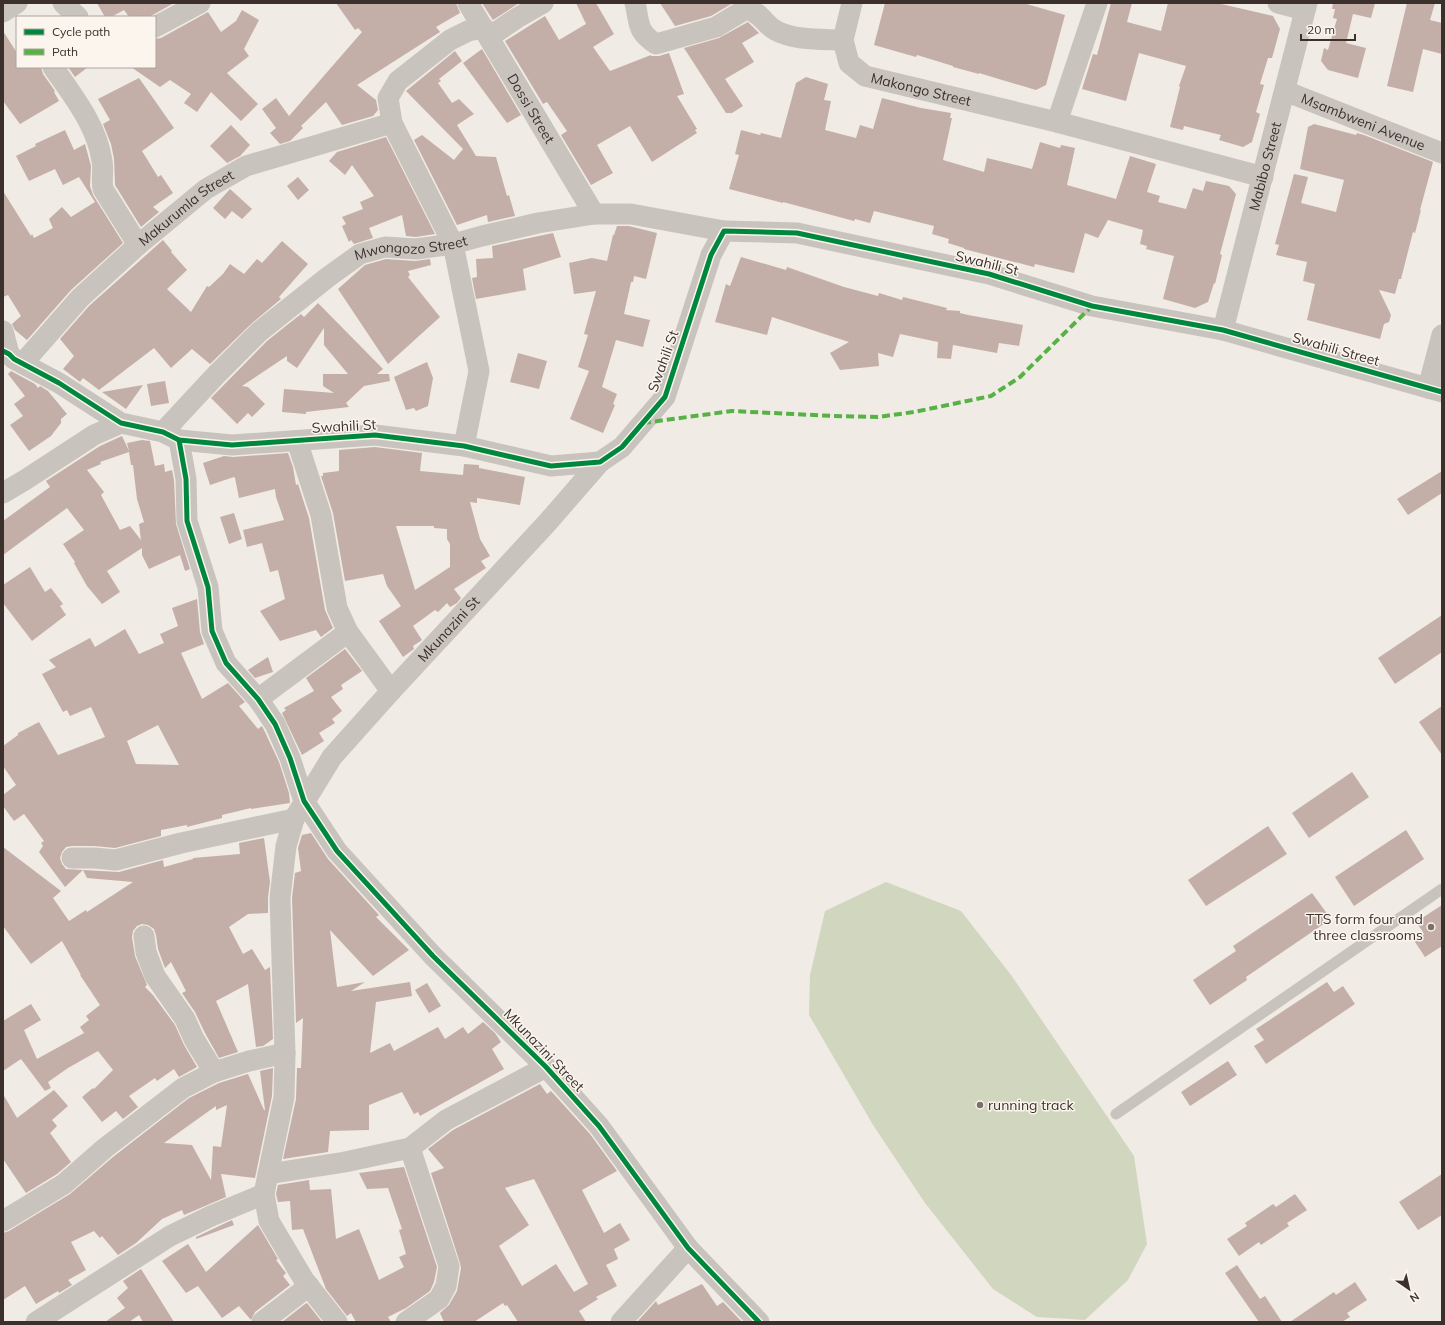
<svg xmlns="http://www.w3.org/2000/svg" width="1445" height="1325" viewBox="0 0 1445 1325" font-family="Mulish,sans-serif">
	<style>
		.green { fill: #d1d6bf }
		.building { fill: #c3afa7; fill-rule: evenodd }
		.lines { fill: none; stroke-linecap: round; stroke-linejoin: round }
		.lane { stroke: #c9c3be; stroke-width: 11 }
		.street { stroke: #c9c3be; stroke-width: 21 }
		.quiet { stroke: #57b246; stroke-width: 4; stroke-dasharray: 8 4; stroke-linecap: butt }
		.cycleway-casing { stroke: #fbf5ee; stroke-width: 8 }
		.cycleway { stroke: #00873e; stroke-width: 5 }
		.poi-dot { fill: #7a716c; stroke: #fbf5ee; stroke-width: 1.5 }
		.labels { text-anchor: middle; stroke-width: 3; stroke-linejoin: round; paint-order: stroke }
		.street-label { font-size: 14px; fill: #3b302b; stroke: #fbf5ee }
		.poi-label { font-size: 14px; fill: #3b302b; stroke: #fbf5ee; text-anchor: end }
	</style>
	<rect width="100%" height="100%" fill="#f0ebe5"/>
	<polygon class="green" points="886,882 961,911 1011,975 1134,1156 1147,1244 1128,1280 1085,1320 1037,1317 993,1289 925,1203 873,1125 809,1015 810,975 825,911"/>
	<g class="building">
		<polygon points="97,3 174,3 149,17 129,17 124,10 111,17 105,17"/>
		<polygon points="336,3 456,3 460,13 436,27 440,32 357,85 376,100 378,110 373,116 342,125 326,102 301,126 303,128 290,141 280,144 270,133 276,128 262,109 276,98 289,116 362,32 358,28 355,30"/>
		<polygon points="482,3 519,3 493,20"/>
		<polygon points="576,3 596,3 614,34 593,47 610,71 651,55 651,56 659,56 669,53 684,94 677,96 697,129 695,130 697,133 652,162 630,126 597,145 613,173 591,185 561,135 567,131 547,102 543,104 505,41 545,16 559,40 586,24"/>
		<polygon points="660,3 733,3 711,16 675,26"/>
		<polygon points="885,3 1023,3 1065,15 1046,85 1036,90 979,73 979,74 953,67 953,66 917,55 916,57 874,45"/>
		<polygon points="1111,3 1132,3 1127,22 1161,31 1168,3 1217,3 1273,16 1280,29 1272,58 1268,58 1260,84 1264,85 1256,112 1260,114 1252,142 1243,147 1219,140 1221,135 1184,126 1183,130 1170,127 1180,87 1179,86 1186,66 1139,53 1126,101 1082,89 1093,54 1097,55"/>
		<polygon points="1333,3 1375,3 1371,18 1353,14 1346,43 1366,48 1358,78 1328,70 1321,61 1324,48 1328,50 1337,19 1333,18 1335,9 1332,9"/>
		<polygon points="1407,3 1435,3 1430,20 1442,23 1442,54 1423,49 1413,92 1387,86"/>
		<polygon points="242,10 259,20 244,49 249,56 227,73 258,104 241,121 211,92 197,112 184,103 191,94 170,80 160,87 131,67 155,67 155,39 161,38 208,12 221,32 236,21"/>
		<polygon points="748,22 759,33 742,43 754,62 725,79 743,106 732,113 726,113 684,48 719,38"/>
		<polygon points="3,31 17,53 17,67 41,67 43,74 55,91 54,92 59,101 20,124 3,101"/>
		<polygon points="482,49 521,115 507,123 463,63"/>
		<polygon points="455,51 462,61 439,79 441,81 438,83 452,103 459,99 474,114 457,125 476,156 496,157 507,196 509,195 515,216 488,222 487,215 457,225 414,140 422,135 454,160 463,149 406,91"/>
		<polygon points="68,67 88,67 75,77"/>
		<polygon points="806,77 828,84 824,100 831,101 825,130 856,138 860,125 873,129 882,98 921,108 951,113 950,118 952,118 943,160 984,172 987,158 1032,169 1040,142 1060,148 1061,145 1075,148 1067,185 1116,199 1130,156 1156,164 1147,192 1160,196 1158,202 1186,209 1193,188 1203,191 1206,181 1229,186 1236,194 1220,254 1222,255 1215,284 1214,283 1208,302 1195,308 1163,299 1174,256 1146,249 1147,246 1140,244 1143,230 1108,220 1098,238 1085,233 1074,273 1035,264 1034,267 964,249 964,248 948,243 949,239 932,234 934,226 874,211 870,223 855,219 854,221 783,202 783,203 729,189 739,155 735,154 741,130 760,135 761,133 781,138 796,83"/>
		<polygon points="139,78 174,128 142,151 158,177 161,175 173,193 153,207 159,212 141,227 115,185 114,159 111,144 103,124 110,120 98,99"/>
		<polygon points="1314,124 1356,135 1357,133 1364,135 1433,162 1420,210 1421,210 1415,233 1413,232 1401,279 1399,279 1395,294 1379,290 1391,315 1389,322 1384,324 1380,339 1307,320 1315,284 1303,281 1307,262 1276,255 1279,245 1275,244 1294,174 1308,177 1301,203 1336,212 1344,180 1300,169 1308,127"/>
		<polygon points="231,125 250,145 240,156 227,163 210,146"/>
		<polygon points="65,130 74,150 85,144 91,166 90,186 93,195 123,243 71,290 27,340 15,330 12,324 21,316 8,295 3,297 3,191 31,236 32,234 34,238 53,228 49,219 62,207 71,217 95,202 79,177 63,185 55,169 29,181 16,156 36,146 35,144"/>
		<polygon points="386,137 435,234 416,237 406,236 402,215 369,228 373,238 354,244 351,240 349,242 342,226 346,224 342,217 363,209 360,202 374,196 352,165 345,175 329,161 337,152"/>
		<polygon points="298,177 309,190 298,200 287,186"/>
		<polygon points="230,189 252,209 242,219 232,211 225,219 213,208"/>
		<polygon points="617,226 629,226 657,233 646,279 634,276 633,282 631,282 624,314 650,320 643,347 616,340 602,387 617,394 613,404 615,405 603,433 570,419 589,371 578,367 588,335 584,334 596,291 574,294 569,263 592,258 607,261 613,235 614,235"/>
		<polygon points="553,233 561,257 523,269 526,290 476,299 472,278 477,277 476,259 493,258 492,246"/>
		<polygon points="163,240 172,251 171,252 187,270 167,289 191,312 207,286 209,287 223,274 230,264 244,274 257,259 262,263 282,241 308,264 279,297 281,299 251,324 210,364 192,349 171,368 154,348 99,390 83,378 80,382 63,369 74,356 60,339 89,306"/>
		<polygon points="741,257 786,270 787,267 844,287 878,296 879,293 902,300 903,297 947,308 946,310 960,311 960,313 968,315 1023,325 1019,346 999,343 997,353 953,345 951,359 937,358 938,342 900,334 893,357 878,353 879,366 840,370 830,353 849,342 772,317 767,335 715,322 726,284 730,286"/>
		<polygon points="386,259 415,261 430,259 431,265 408,271 410,275 408,277 440,317 388,364 338,289 365,265"/>
		<polygon points="318,303 383,369 377,374 389,374 390,381 364,386 346,403 349,407 306,412 306,414 282,412 284,389 334,393 323,386 323,374 348,374 324,345 324,328 297,368 287,361 287,356 242,386 248,387 265,404 252,417 248,413 237,424 211,398 267,341 301,314 304,317"/>
		<polygon points="518,353 547,361 539,389 510,382"/>
		<polygon points="427,362 433,378 428,406 416,411 414,408 406,410 394,377"/>
		<polygon points="11,371 35,384 38,388 40,386 48,391 67,414 61,419 61,423 51,436 29,451 10,425 23,416 14,404 25,396 8,374"/>
		<polygon points="165,381 169,403 151,406 147,384"/>
		<polygon points="143,385 126,409 102,392"/>
		<path d="M122 436 129 451 127 443 142 440 150 441 155 466 164 464 165 472 172 470 174 480 176 524 190 569 185 571 180 555 149 569 142 555V548L107 571 120 592 102 604 87 586 74 563 75 562 63 544 84 530 67 508 3 555V521L50 487 46 481 100 446ZM129 452 131 465H133L137 499 144 522 139 524 141 540 130 526 120 530 101 495 104 492 87 470 101 464 100 462Z"/>
		<path d="M375 447 422 453 420 471 463 475 464 464 479 465V468L525 477 520 505 477 498V503L470 502 480 539 490 556 481 561 486 568 454 589 461 598 457 603 450 607 447 603 438 612 435 610 413 626 422 640 413 646 414 649 403 657 379 621 401 606 387 586 383 574 345 581 333 513 321 476H323V473L339 471V450ZM396 526H434V528L447 529V539L450 544V567L415 590Z"/>
		<polygon points="288,453 293,467 296,485 298,484 309,518 325,610 333,628 321,637 316,630 280,641 260,611 285,599 278,570 270,572 262,543 247,547 243,530 284,520 276,497 275,489 239,498 235,478 234,477 210,485 203,463 224,456 233,457"/>
		<polygon points="1442,471 1442,493 1408,515 1397,499"/>
		<polygon points="234,513 242,539 229,544 220,517"/>
		<polygon points="30,567 45,592 51,588 63,604 60,606 66,615 32,641 3,603 3,585"/>
		<path d="M197 599 200 632 204 644 181 653 202 699 228 683 245 702 239 706 258 729 262 726 264 730 279 762 289 793 290 803 251 809V808L222 815V818L187 827V825L161 830V836L115 848 94 846H72L66 847 62 852 60 858 62 864 66 869 83 870 65 887 39 852 43 846 41 843 44 841 24 814 14 821 3 806V795L16 785 3 766V746L18 735V733L39 722 58 755 105 737 91 707 70 716 67 710 63 712 42 674 56 667 49 660 90 638 95 647 125 629 139 654 164 643 160 634 178 626 172 608ZM158 725 179 765 136 764 127 741Z"/>
		<polygon points="1442,615 1442,652 1395,684 1378,658"/>
		<polygon points="345,649 362,671 341,685 343,689 331,697 342,711 332,719 335,723 319,733 324,741 302,755 282,713 286,710 284,708 314,691 306,678"/>
		<polygon points="268,657 273,672 255,678 248,670"/>
		<polygon points="1442,706 1442,755 1419,722"/>
		<polygon points="1352,772 1369,797 1309,838 1292,813"/>
		<polygon points="1268,826 1287,854 1206,906 1188,880"/>
		<polygon points="1406,830 1424,859 1354,906 1335,877"/>
		<polygon points="311,833 328,859 379,915 376,917 409,950 373,976 330,930 337,987 365,982 351,991 410,982 412,996 376,1002 370,1053 390,1043 394,1051 438,1027 445,1039 463,1027 468,1034 483,1022 495,1033 501,1042 492,1049 504,1069 420,1116 418,1112 414,1114 402,1092 369,1105 369,1130 330,1131 328,1152 283,1159 296,1099 297,1068 301,1068 303,1018 296,1023 292,898 295,873 301,871 298,848 302,835"/>
		<polygon points="264,838 270,882 268,897 268,913 248,914 229,927 243,954 252,949 265,970 270,967 273,1039 263,1046 256,1047 248,984 216,1001 238,1052 219,1058 205,1033 195,1012 182,993 186,991 171,962 165,968 158,949 156,935 154,929 148,925 142,924 137,926 133,931 132,937 135,956 147,985 145,987 153,995 175,1025 184,1045 197,1067 179,1077 174,1069 157,1081 155,1078 129,1096 138,1107 123,1119 116,1111 102,1122 82,1097 93,1088 94,1089 113,1070 98,1051 68,1068 48,1082 51,1088 45,1091 21,1059 3,1071 3,1021 31,1004 41,1020 24,1030 37,1059 84,1033 80,1027 89,1020 86,1016 100,1005 80,975 81,975 62,941 31,964 3,926 3,847 61,891 53,898 69,921 86,910 87,912 133,882 87,878 83,870 119,872 163,860 164,867 193,859 193,858 240,854 239,843"/>
		<polygon points="1312,893 1331,919 1246,977 1247,980 1210,1005 1193,980 1236,951 1233,946"/>
		<polygon points="1442,905 1442,946 1425,957 1413,939 1423,932 1416,922"/>
		<polygon points="1327,982 1334,992 1343,986 1355,1004 1266,1064 1254,1046 1264,1040 1256,1029"/>
		<polygon points="427,983 441,1006 429,1013 415,990"/>
		<polygon points="1228,1061 1237,1075 1190,1106 1181,1092"/>
		<path d="M273 1068 272 1096 255 1178 221 1174 226 1197 184 1215 182 1210 162 1219 136 1243 118 1255 102 1236 100 1238 94 1231 71 1242 86 1270 68 1280 72 1285 59 1293 58 1291 36 1304 25 1286 3 1300V1233L9 1231 70 1194 113 1157 189 1098 219 1083 248 1074 264 1110H265L260 1071ZM227 1105 221 1147 213 1146 211 1180 192 1145 164 1143 216 1106V1110Z"/>
		<path d="M540 1084 547 1094 551 1091 590 1134 617 1171 582 1190 604 1233 620 1223 630 1240 614 1249 618 1259 606 1265 617 1286 596 1297 598 1299 579 1311 586 1322H518L507 1305 505 1306 503 1303 474 1322H444L440 1313 449 1305 457 1291 461 1268 460 1263 431 1173 444 1168 428 1149 453 1130ZM534 1179 588 1284 574 1292 556 1264 522 1286 499 1246 529 1225 505 1188Z"/>
		<polygon points="54,1090 68,1106 52,1120 57,1126 50,1133 71,1162 57,1174 26,1193 3,1159 3,1094 17,1118"/>
		<polygon points="404,1167 437,1267 434,1282 430,1291 406,1308 388,1317 391,1322 356,1322 351,1313 347,1316 326,1289 303,1229 292,1230 290,1201 278,1202 276,1194 278,1185 309,1180 310,1190 331,1189 336,1239 359,1229 379,1280 404,1267 399,1257 406,1254 399,1230 402,1229 388,1188 367,1189 359,1173"/>
		<polygon points="1442,1174 1442,1215 1418,1230 1399,1202"/>
		<polygon points="1295,1194 1307,1210 1287,1223 1289,1226 1261,1245 1259,1242 1239,1256 1227,1239 1247,1226 1245,1223 1273,1204 1276,1207"/>
		<polygon points="232,1220 234,1225 196,1239 196,1237"/>
		<polygon points="258,1225 278,1259 276,1260 286,1273 283,1276 290,1285 255,1312 251,1320 239,1306 222,1318 198,1286 186,1293 162,1261 188,1244 206,1272"/>
		<polygon points="1237,1265 1260,1299 1265,1296 1282,1322 1259,1322 1225,1273"/>
		<polygon points="141,1269 174,1322 143,1322 139,1315 129,1322 105,1322 125,1308 117,1298 128,1288 123,1281"/>
		<polygon points="1355,1282 1367,1300 1347,1313 1350,1317 1342,1322 1290,1322 1334,1292 1336,1295"/>
		<polygon points="702,1284 717,1306 723,1302 742,1322 637,1322 656,1301 658,1305"/>
		<polygon points="307,1303 322,1322 282,1322 305,1304"/>
	</g>
	<g class="lines">
		<polyline class="lane" points="1116,1114 1442,889"/>
		<g class="street">
			<polyline points="63,3 78,17"/>
			<path id="s1" d="M468 3 594 214"/>
			<path d="M635 3C640 23 636 31 656 44L716 27 746 9C760 11 764 24 775 30 794 41 822 39 843 40"/>
			<path id="s2" d="M852 3 843 40 849 63 865 76 1057 122 1263 177"/>
			<polyline points="1278,3 1305,10"/>
			<polyline points="3,12 17,3"/>
			<polyline points="155,27 200,3"/>
			<polyline points="489,37 517,18 543,3"/>
			<path d="M53 67C72 95 97 125 102 161 104 170 101 179 103 189L138 245"/>
			<path id="s3" d="M1285 91 1442 153"/>
			<polyline points="1057,122 1097,3"/>
			<path id="s4" d="M1223 330 1307 3"/>
			<polyline points="3,331 9,354"/>
			<polyline points="3,351 9,354 14,359 59,383 121,423 163,432 179,440 232,445 375,435 464,446 551,466 600,462 622,447 665,397 711,255 724,231 797,233 989,274 1092,306 1223,330 1442,392"/>
			<path id="s5" d="M23 363 80 298 138 245 206 189 246 166 392 123"/>
			<polyline points="1428,388 1442,335"/>
			<path id="s6" d="M163 432 216 375 259 332 328 277 360 254 385 247 416 249 453 244 482 236 538 223 594 214H631L724 231"/>
			<polyline points="179,440 186,479 187,521 208,587 212,631 226,663 258,699 275,724 290,758 304,801 337,851 433,956 546,1067 599,1126 688,1248 759,1322"/>
			<polyline points="297,441 321,515 337,608 348,632 391,691"/>
			<polyline points="464,446 479,371 453,244 392,123 388,98 398,81 450,40 468,31 484,28"/>
			<polyline points="3,493 25,480 94,435 121,423"/>
			<polyline points="258,699 348,632"/>
			<polyline points="72,858 94,858 116,860 181,843 294,819"/>
			<polyline points="144,936 146,952 155,976 185,1019 194,1039 214,1072"/>
			<polyline points="268,1174 345,1162 410,1148 446,1120 546,1067"/>
			<polyline points="3,1221 64,1184 105,1148 183,1088 214,1072 249,1061 285,1053"/>
			<polyline points="36,1322 170,1236 211,1216 264,1194"/>
			<polyline points="262,1322 309,1286"/>
			<path id="s7" d="M337 1322 304 1280 269 1221 264 1194 284 1097 285 1053 280 898 286 846 294 819 332 757 391 691 547 523 600 462"/>
			<polyline points="406,1322 439,1299 446,1286 449,1266 410,1148"/>
			<polyline points="621,1322 688,1248"/>
		</g>
		<polyline class="quiet" points="643,423 732,411 833,416 878,417 914,412 991,396 1020,377 1092,306"/>
		<g class="cycleway-casing">
			<g id="cycleway">
				<polyline points="3,351 9,354 14,359 59,383 121,423 163,432 179,440 232,445 375,435 464,446 551,466 600,462 622,447 665,397 711,255 724,231 797,233 989,274 1092,306 1223,330 1442,392"/>
				<polyline points="179,440 186,479 187,521 208,587 212,631 226,663 258,699 275,724 290,758 304,801 337,851 433,956 546,1067 599,1126 688,1248 759,1322"/>
			</g>
		</g>
		<use href="#cycleway" class="cycleway"/>
	</g>
	<g class="poi-dot">
		<circle cx="1431" cy="927" r="4"/>
		<circle cx="980" cy="1105" r="4"/>
	</g>
	<g class="labels">
		<g class="street-label">
			<text dy="5" stroke="none"><textPath href="#s2" startOffset="140">Makongo Street</textPath></text>
			<text dy="5" stroke="none"><textPath href="#s1" startOffset="123">Dossi Street</textPath></text>
			<text dy="5" stroke="none"><textPath href="#s3" startOffset="84">Msambweni Avenue</textPath></text>
			<text dy="5" stroke="none"><textPath href="#s4" startOffset="169">Mabibo Street</textPath></text>
			<text dy="5" stroke="none"><textPath href="#s5" startOffset="226">Makurumla Street</textPath></text>
			<text dy="5" stroke="none"><textPath href="#s6" startOffset="318">Mwongozo Street</textPath></text>
			<text transform="translate(987 263) rotate(14)" y="5">Swahili St</text>
			<text transform="translate(1336 349) rotate(16)" y="5">Swahili Street</text>
			<text transform="translate(663 361) rotate(-70)" y="5">Swahili St</text>
			<text transform="translate(344 426) rotate(-3)" y="5">Swahili St</text>
			<text dy="5" stroke="none"><textPath href="#s7" startOffset="774">Mkunazini St</textPath></text>
			<text transform="translate(544 1050) rotate(46)" y="5">Mkunazini Street</text>
		</g>
		<g class="poi-label">
			<text x="1423" y="924">TTS form four and<tspan x="1423" dy="16">three classrooms</tspan></text>
			<text x="988" y="1110" text-anchor="start">running track</text>
		</g>
	</g>
	<rect width="1445" height="1325" fill="none" stroke="#3b302b" stroke-width="8"/>
	<rect x="16" y="16" width="140" height="52" fill="#fbf5ee" stroke="#aea6a0"/>
	<rect x="24" y="29" width="20" height="6" fill="#00873e" stroke="#aea6a0"/>
	<text x="52" y="36" font-size="12" fill="#3b302b">Cycle path</text>
	<rect x="24" y="49" width="20" height="6" fill="#57b246" stroke="#aea6a0"/>
	<text x="52" y="56" font-size="12" fill="#3b302b">Path</text>
	<g transform="translate(1409 1289) rotate(146)" stroke="#fbf5ee" stroke-width="3" paint-order="stroke">
	<path d="M0-3L7 15L0 10L-7 15Z" fill="#3b302b"/>
	<text y="-6" font-size="11" font-weight="bold" text-anchor="middle" fill="#3b302b">N</text>
	</g>
	<path d="M1301 34v6h54v-6" fill="none" stroke="#3b302b" stroke-width="2"/>
	<text x="1307" y="34" font-size="12" fill="#3b302b" stroke="#fbf5ee" stroke-width="3" paint-order="stroke">20 m</text>
</svg>
